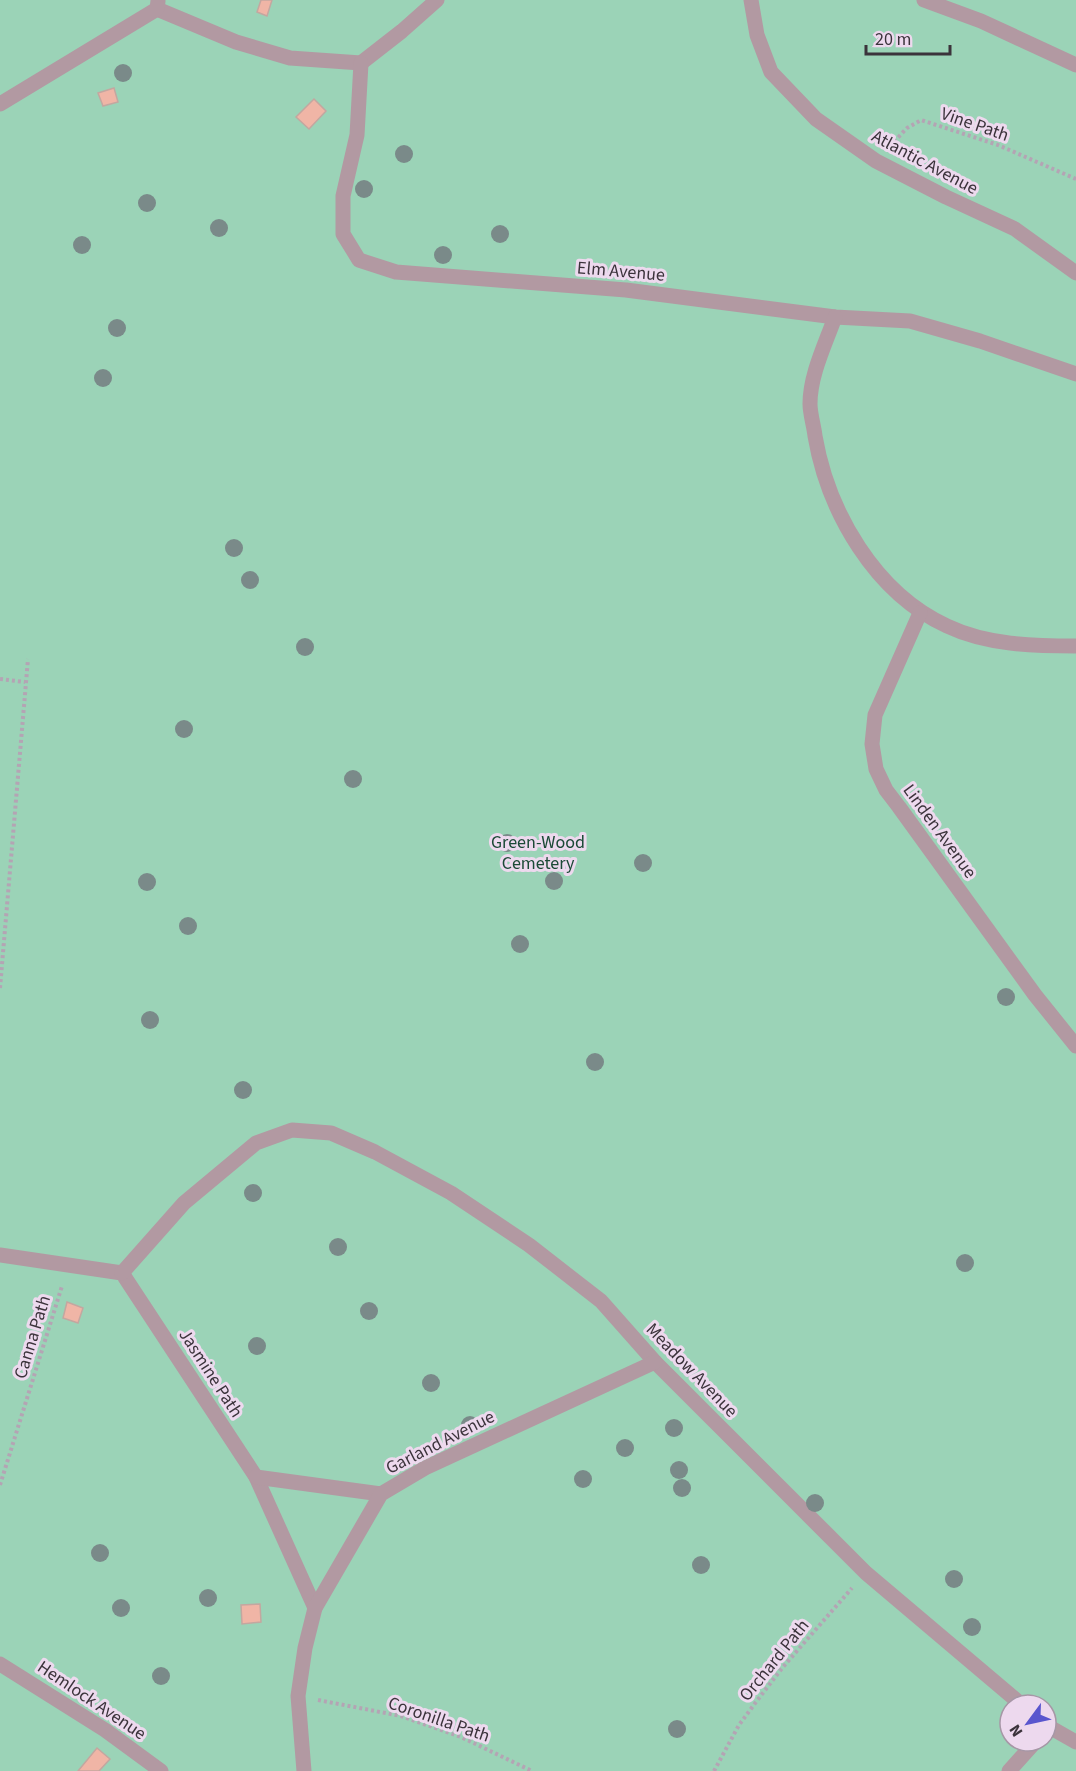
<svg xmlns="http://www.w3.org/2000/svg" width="1076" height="1771" viewBox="0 0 1076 1771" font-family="'Source Sans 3',sans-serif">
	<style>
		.green { fill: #9bd3b7; fill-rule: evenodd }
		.building { fill: #f0b5a6; stroke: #c3a7a0; stroke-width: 1.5 }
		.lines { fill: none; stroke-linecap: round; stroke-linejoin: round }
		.path { stroke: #b4a4b4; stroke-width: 4; stroke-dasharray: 3 3; stroke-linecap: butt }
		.minor { stroke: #b299a2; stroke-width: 15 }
		.tree { fill: #7a8a89 }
		.labels { text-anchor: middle; stroke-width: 6; stroke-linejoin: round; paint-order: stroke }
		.street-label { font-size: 18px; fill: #3b333b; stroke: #edd9ee }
		.park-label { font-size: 18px; fill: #1b4a36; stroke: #edd9ee }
	</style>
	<rect width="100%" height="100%" fill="#edd9ee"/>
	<path class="green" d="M0 0H1076V1771H0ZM1010 1705H1046V1741H1010Z"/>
	<g class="building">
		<polygon points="261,0 272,0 267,16 257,12"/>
		<polygon points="114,88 118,102 103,106 98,93"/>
		<polygon points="314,99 326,111 309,129 296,117"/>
		<polygon points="67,1302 83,1308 78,1323 63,1318"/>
		<polygon points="260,1604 261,1622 242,1624 241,1605"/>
		<polygon points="97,1748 110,1759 99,1771 78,1771"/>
	</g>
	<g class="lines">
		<g class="path">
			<polyline points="890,146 907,128 921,120 998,145 1076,179"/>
			<polyline points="0,679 25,682"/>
			<polyline points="0,988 28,659"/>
			<polyline points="0,1485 62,1286"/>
			<polyline points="318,1700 401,1716 461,1737 532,1771"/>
			<polyline points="714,1771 739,1725 756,1702 783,1667 852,1588"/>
		</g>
		<g class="minor">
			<polyline points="751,0 757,35 771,72 816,119 876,161 946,197 1015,229 1076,273"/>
			<polyline points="924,0 981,21 1076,65"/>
			<polyline points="157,9 236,42 290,58 361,63 402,31 437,0"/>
			<polyline points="361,63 357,135 343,196 343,234 359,260 396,272 626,290 835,317 910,321 980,341 1076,374"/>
			<polyline points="0,104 157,9 158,1"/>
			<path d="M835 317C825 345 810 375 810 404 810 414 814 426 815 436 828 512 875 593 947 626 987 645 1033 646 1076 646"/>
			<polyline points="920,613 875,715 872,744 876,769 886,790 899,807 1035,995 1076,1046"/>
			<polyline points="0,1255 122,1273 256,1477 315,1608"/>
			<polyline points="122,1273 184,1203 256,1143 292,1130 331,1133 375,1152 451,1193 529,1245 601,1301 655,1362 866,1573 1022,1705"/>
			<polyline points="256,1477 381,1494"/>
			<polyline points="0,1664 105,1730 161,1771"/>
			<polyline points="1046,1725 1076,1742"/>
			<polyline points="304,1771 298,1696 305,1648 315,1608 381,1494 425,1468 655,1362"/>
			<polyline points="1009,1771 1036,1741"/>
		</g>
	</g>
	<g class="tree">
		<circle cx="123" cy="73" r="9"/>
		<circle cx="404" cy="154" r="9"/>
		<circle cx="364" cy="189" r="9"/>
		<circle cx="147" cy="203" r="9"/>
		<circle cx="219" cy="228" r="9"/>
		<circle cx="500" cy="234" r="9"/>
		<circle cx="82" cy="245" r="9"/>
		<circle cx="443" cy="255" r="9"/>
		<circle cx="117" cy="328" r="9"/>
		<circle cx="103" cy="378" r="9"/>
		<circle cx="234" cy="548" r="9"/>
		<circle cx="250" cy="580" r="9"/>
		<circle cx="305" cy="647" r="9"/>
		<circle cx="184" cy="729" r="9"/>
		<circle cx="353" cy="779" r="9"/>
		<circle cx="507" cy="843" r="9"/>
		<circle cx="643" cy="863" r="9"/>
		<circle cx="554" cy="881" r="9"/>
		<circle cx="147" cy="882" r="9"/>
		<circle cx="188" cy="926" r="9"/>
		<circle cx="520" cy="944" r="9"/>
		<circle cx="1006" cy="997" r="9"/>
		<circle cx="150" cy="1020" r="9"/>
		<circle cx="595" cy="1062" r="9"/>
		<circle cx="243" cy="1090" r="9"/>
		<circle cx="253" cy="1193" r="9"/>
		<circle cx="338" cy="1247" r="9"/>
		<circle cx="965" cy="1263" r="9"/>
		<circle cx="369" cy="1311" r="9"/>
		<circle cx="257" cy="1346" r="9"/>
		<circle cx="431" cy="1383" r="9"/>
		<circle cx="470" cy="1425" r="9"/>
		<circle cx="674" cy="1428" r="9"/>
		<circle cx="625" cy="1448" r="9"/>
		<circle cx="679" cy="1470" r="9"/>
		<circle cx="583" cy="1479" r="9"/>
		<circle cx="682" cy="1488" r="9"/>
		<circle cx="815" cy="1503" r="9"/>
		<circle cx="100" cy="1553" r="9"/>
		<circle cx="701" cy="1565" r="9"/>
		<circle cx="954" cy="1579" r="9"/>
		<circle cx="208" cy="1598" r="9"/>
		<circle cx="121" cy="1608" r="9"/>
		<circle cx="972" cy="1627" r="9"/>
		<circle cx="161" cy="1676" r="9"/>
		<circle cx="677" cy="1729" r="9"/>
	</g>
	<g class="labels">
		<g class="street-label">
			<text transform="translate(975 124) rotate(19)" y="6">Vine Path</text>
			<text transform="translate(925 162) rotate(28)" y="6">Atlantic Avenue</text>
			<text transform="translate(621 271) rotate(5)" y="6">Elm Avenue</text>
			<text transform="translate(940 831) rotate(54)" y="6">Linden Avenue</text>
			<text transform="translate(32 1337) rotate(-73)" y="6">Canna Path</text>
			<text transform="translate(692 1370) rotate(46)" y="6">Meadow Avenue</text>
			<text transform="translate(211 1373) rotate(57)" y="6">Jasmine Path</text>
			<text transform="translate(440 1442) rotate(-27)" y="6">Garland Avenue</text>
			<text transform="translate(774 1660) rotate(-51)" y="6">Orchard Path</text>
			<text transform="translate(92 1700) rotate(34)" y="6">Hemlock Avenue</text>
			<text transform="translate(439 1719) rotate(19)" y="6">Coronilla Path</text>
		</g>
		<g class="park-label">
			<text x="538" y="848">Green-Wood<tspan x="538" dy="21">Cemetery</tspan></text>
		</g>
	</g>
	<g transform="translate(1028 1723) rotate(237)"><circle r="28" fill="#edd9ee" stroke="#a697a6" stroke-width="1.5"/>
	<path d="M0-4.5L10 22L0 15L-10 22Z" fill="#5956ce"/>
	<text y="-9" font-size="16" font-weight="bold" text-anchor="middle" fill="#3b333b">N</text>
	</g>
	<path d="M866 45v9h84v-9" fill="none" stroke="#3b333b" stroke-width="3"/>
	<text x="875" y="45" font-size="18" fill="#3b333b" stroke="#edd9ee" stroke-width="4.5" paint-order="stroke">20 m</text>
</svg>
